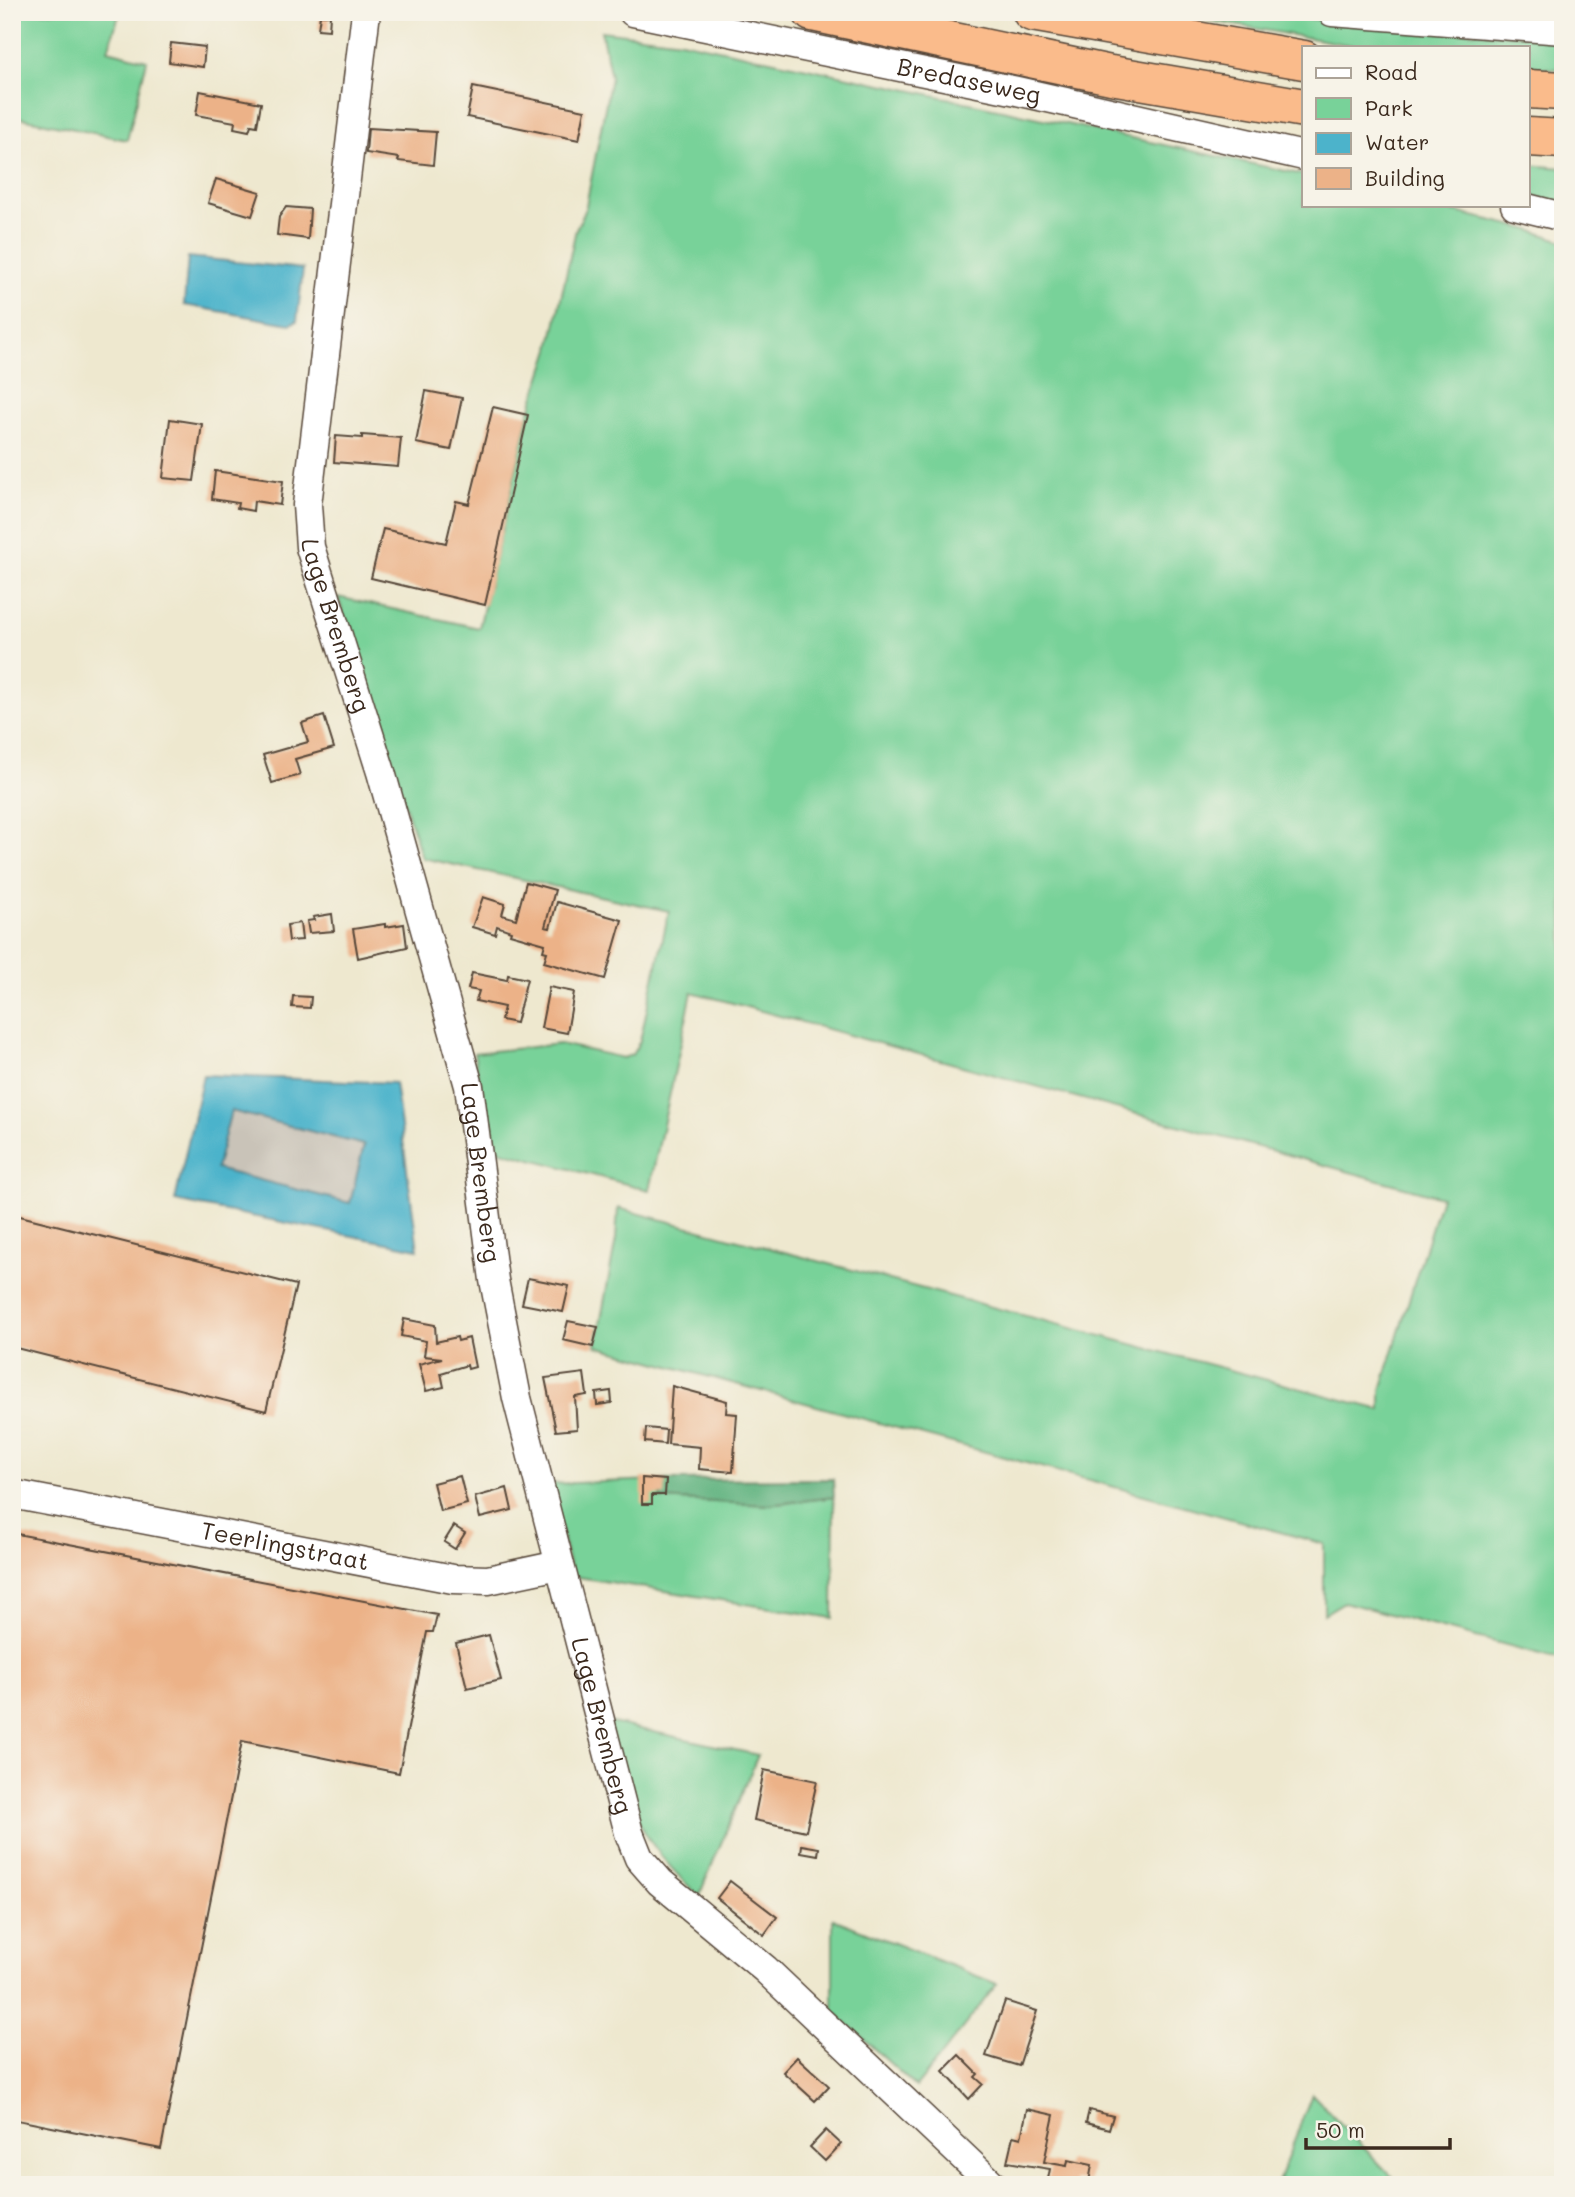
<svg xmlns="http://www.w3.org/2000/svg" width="1575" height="2197" viewBox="0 0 1575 2197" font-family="Mali,sans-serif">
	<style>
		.industrial { fill: #c9c3b8 }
		.green { fill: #78d299; stroke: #5a7e5c; stroke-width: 2 }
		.forest { fill: #62b481; stroke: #4e6f50; stroke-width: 2 }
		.water { fill: #4cb3cb; stroke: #446e74; stroke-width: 2; fill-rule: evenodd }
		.building { fill: #ecb288 }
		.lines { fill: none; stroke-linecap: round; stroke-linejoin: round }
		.minor-casing { stroke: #564639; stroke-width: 31 }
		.highway-casing { stroke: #564639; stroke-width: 41 }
		.minor { stroke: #fff; stroke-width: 28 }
		.highway { stroke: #fabb8b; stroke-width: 38 }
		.labels { text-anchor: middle; stroke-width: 7; stroke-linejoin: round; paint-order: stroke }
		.street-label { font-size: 24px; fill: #3b2a1e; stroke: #f7f3e8 }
	</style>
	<rect width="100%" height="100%" fill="#f7f3e8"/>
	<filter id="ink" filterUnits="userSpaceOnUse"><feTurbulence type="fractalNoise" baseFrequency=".0143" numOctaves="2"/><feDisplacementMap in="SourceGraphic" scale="14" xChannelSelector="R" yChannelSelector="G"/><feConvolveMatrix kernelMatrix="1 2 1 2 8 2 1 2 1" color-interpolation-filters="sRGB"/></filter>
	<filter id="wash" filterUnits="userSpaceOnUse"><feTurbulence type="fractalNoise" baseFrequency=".00686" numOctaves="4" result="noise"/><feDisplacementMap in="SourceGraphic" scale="28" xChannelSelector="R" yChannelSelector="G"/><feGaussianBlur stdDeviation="1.57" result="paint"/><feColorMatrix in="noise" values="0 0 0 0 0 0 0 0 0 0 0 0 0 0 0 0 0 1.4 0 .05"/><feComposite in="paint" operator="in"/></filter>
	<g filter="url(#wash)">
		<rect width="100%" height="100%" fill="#eee8cf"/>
		<polygon class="industrial" points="231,1111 365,1145 350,1204 216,1169"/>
		<g class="green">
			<polygon points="12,12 120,12 108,50 147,60 127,140 12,116"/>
			<path d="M1161 12C1296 12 1428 33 1563 37V70L1528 66V47H1361Z"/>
			<polygon points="601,31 681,41 1304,175 1304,205 1427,205 1527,229 1563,241 1563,1660 1344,1602 1324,1614 1324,1544 596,1346 616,1239 618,1208 1381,1410 1381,1390 1441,1197 692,992 649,1190 490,1148 474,1053 560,1044 623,1058 632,1055 640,1041 669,911 422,858 338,597 479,628 529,414 550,349 576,229 585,211 611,77"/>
			<polygon points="1528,165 1563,168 1563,204 1528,195"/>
			<polygon points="657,1480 661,1499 768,1505 834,1497 833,1618 572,1576 549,1484"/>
			<path d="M608 1722 758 1755 699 1896C634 1836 629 1805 608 1722Z"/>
			<polygon points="833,1919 997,1984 916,2087 833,2011"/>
			<polygon points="1312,2094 1400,2185 1277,2185"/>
		</g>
		<polygon class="forest" points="833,1479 834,1497 768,1505 661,1499 657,1480"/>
		<g class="water">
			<polygon points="188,257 303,269 297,321 290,324 184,305"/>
			<path d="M203 1075 395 1083 418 1249 175 1201ZM231 1111 364 1145 350 1203 216 1169Z"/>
		</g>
		<g id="blocks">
			<g class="building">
				<polygon points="320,15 330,15 329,30 318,29"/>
				<polygon points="171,43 205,47 203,67 169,62"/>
				<polygon points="473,87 585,110 579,140 467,117"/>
				<polygon points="200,91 261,103 257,126 251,125 249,131 234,128 235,122 196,115"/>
				<polygon points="368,128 436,132 433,165 398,161 399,158 366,153"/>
				<polygon points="216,179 260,192 252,216 208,203"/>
				<polygon points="286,207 310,209 308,239 277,235 279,217"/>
				<polygon points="426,391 462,398 451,450 416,443"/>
				<polygon points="493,407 528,415 485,605 371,578 383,529 446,543 456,501 469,504"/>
				<polygon points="170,419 202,424 194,481 163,478"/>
				<polygon points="362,435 401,438 398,467 334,462 336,436 362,438"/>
				<polygon points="215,471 283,481 280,505 254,501 253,511 237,508 238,503 212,499"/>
				<polygon points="324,716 334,748 295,759 300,775 272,783 263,755 308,742 302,723"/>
				<polygon points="526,882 555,890 545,927 550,928 557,902 622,920 605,979 544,962 547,952 543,951 545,944 510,934 511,931 497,926 495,934 472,927 483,897 505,904 502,915 516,919"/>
				<polygon points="332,914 334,931 309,933 307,921 314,920 313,917"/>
				<polygon points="300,923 302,940 289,941 287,925"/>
				<polygon points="385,924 385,927 404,924 407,947 358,958 353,929"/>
				<polygon points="472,973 507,980 508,975 527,979 516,1023 501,1020 504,1007 476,1001 479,991 468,989"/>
				<polygon points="549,987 574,992 567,1033 541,1028"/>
				<polygon points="293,996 311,997 310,1008 292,1007"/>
				<polygon points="12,1214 296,1285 266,1411 12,1347"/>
				<polygon points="528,1278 569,1286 563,1312 522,1304"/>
				<polygon points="404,1319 435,1325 436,1342 457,1337 458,1341 469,1338 475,1367 468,1369 467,1365 441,1373 444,1387 426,1391 419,1364 442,1358 424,1356 426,1341 401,1336"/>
				<polygon points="568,1321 598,1327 593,1347 563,1340"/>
				<polygon points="584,1373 587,1395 575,1397 577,1429 556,1431 545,1378"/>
				<polygon points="672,1386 727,1401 726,1413 737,1414 733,1472 699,1469 700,1447 668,1444"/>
				<polygon points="611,1391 612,1403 597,1405 596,1393"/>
				<polygon points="646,1428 666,1430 665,1444 645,1442"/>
				<polygon points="460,1476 467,1504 440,1511 433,1483"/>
				<polygon points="642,1478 666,1480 665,1495 652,1495 652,1504 642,1504"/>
				<polygon points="507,1488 512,1510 480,1518 475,1497"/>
				<polygon points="454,1526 465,1533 455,1549 444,1542"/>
				<polygon points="12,1533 437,1615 433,1632 427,1632 399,1773 242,1741 161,2149 12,2119"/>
				<polygon points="489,1635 501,1680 467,1688 456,1643"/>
				<polygon points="764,1770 817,1781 806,1831 754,1820"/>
				<polygon points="802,1845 819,1848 818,1855 801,1852"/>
				<polygon points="730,1881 777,1917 764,1935 717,1898"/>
				<polygon points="1005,2001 1037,2011 1019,2066 986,2056"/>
				<polygon points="959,2055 978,2074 975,2077 983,2084 969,2099 943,2071"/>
				<polygon points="797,2057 829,2086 815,2101 783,2072"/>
				<polygon points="1027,2109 1054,2115 1044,2162 1067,2166 1068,2160 1092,2165 1089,2182 1075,2180 1074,2185 1047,2184 1050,2169 1007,2162 1013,2136 1021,2138"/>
				<polygon points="1089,2110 1113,2116 1109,2129 1086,2123"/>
				<polygon points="826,2130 841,2144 825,2161 810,2147"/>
			</g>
		</g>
	</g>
	<g filter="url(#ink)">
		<use href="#blocks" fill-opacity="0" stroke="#564639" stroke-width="2"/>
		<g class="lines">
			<g class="minor-casing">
				<g id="minor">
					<path id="s1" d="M366 12 307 505 310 547 381 772 469 1086 494 1280 517 1398 629 1833 639 1858 660 1882 765 1969 993 2185"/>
					<path id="s2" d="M633 12 1017 91 1304 156"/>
					<polyline points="1332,12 1563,30"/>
					<polyline points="1515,205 1563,217"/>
					<path id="s3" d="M12 1494 453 1579 488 1580 559 1565"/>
				</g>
			</g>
			<g class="highway-casing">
				<g id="highway">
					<polyline points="812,12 1111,75 1304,108"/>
					<polyline points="1032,12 1304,60"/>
					<polyline points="1528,89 1563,91"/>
					<polyline points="1528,137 1563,139"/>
				</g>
			</g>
			<use href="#minor" class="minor"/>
			<use href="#highway" class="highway"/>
		</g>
	</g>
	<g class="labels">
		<g class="street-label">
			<text dy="8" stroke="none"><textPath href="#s2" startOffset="343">Bredaseweg</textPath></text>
			<text dy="8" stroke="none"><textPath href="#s1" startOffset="621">Lage Bremberg</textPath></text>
			<text dy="8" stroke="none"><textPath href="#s1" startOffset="1188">Lage Bremberg</textPath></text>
			<text dy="8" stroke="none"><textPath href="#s3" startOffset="278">Teerlingstraat</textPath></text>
			<text dy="8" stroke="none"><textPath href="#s1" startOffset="1755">Lage Bremberg</textPath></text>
		</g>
	</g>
	<rect width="1575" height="2197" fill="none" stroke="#f7f3e8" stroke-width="42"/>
	<rect x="1302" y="46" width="228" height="161" fill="#f7f3e8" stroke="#aca397" stroke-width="2"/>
	<rect x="1316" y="68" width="35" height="10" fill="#ffffff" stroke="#aca397" stroke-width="2"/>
	<text x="1365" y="80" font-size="21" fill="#3b2a1e">Road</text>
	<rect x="1316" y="98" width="35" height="21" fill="#78d299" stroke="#aca397" stroke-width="2"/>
	<text x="1365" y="116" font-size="21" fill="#3b2a1e">Park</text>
	<rect x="1316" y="133" width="35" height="21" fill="#4cb3cb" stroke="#aca397" stroke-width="2"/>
	<text x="1365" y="150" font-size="21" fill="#3b2a1e">Water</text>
	<rect x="1316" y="168" width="35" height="21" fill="#ecb288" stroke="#aca397" stroke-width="2"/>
	<text x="1365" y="186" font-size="21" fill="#3b2a1e">Building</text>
	<path d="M1306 2138v10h144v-10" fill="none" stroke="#3b2a1e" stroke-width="3.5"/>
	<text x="1316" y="2138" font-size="21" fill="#3b2a1e" stroke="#f7f3e8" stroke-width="5" paint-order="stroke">50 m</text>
</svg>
